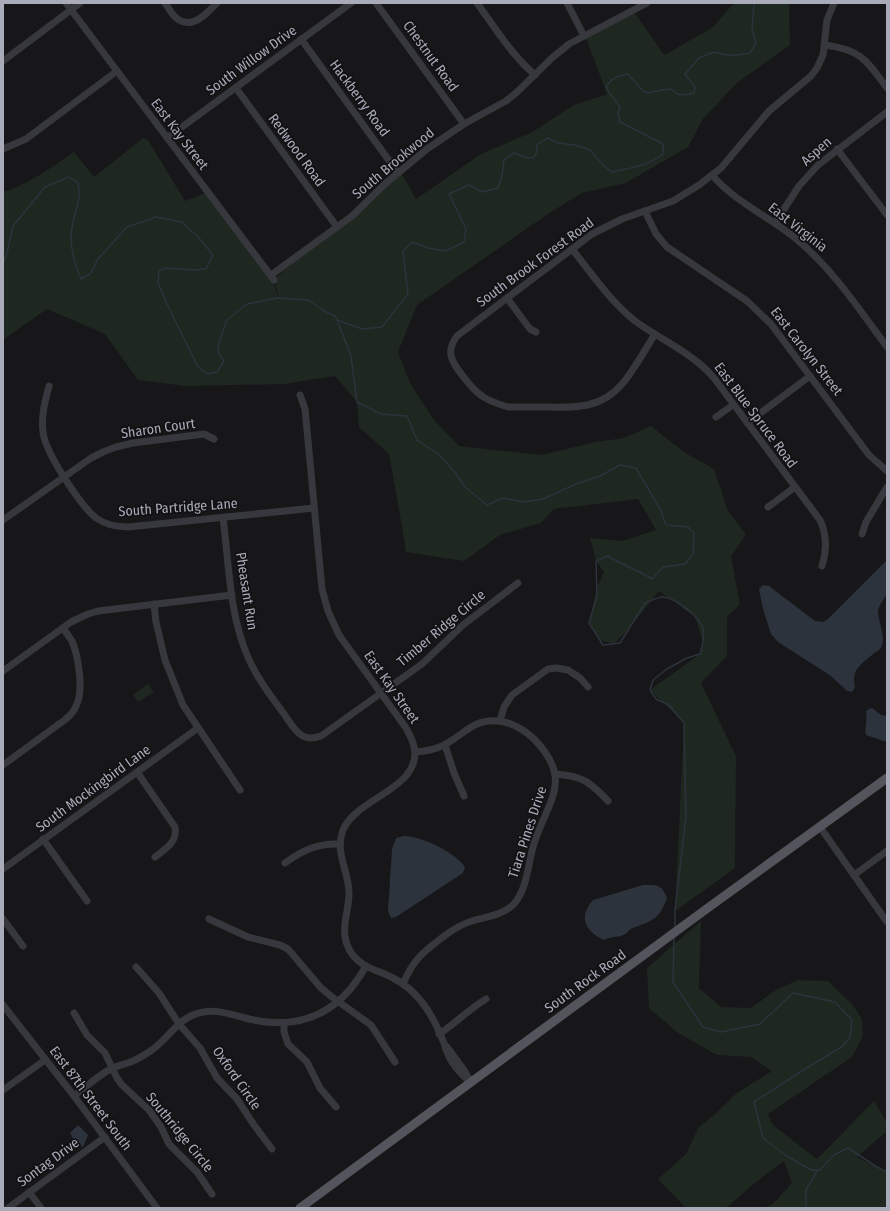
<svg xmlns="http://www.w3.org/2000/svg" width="890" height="1211" viewBox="0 0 890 1211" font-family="'Fira Sans Condensed',sans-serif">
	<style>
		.green { fill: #1e2720 }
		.water { fill: #2c333c }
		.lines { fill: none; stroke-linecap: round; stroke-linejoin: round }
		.stream { stroke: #2c333c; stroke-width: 1.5 }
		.minor { stroke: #37383d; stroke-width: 7 }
		.major { stroke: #53545c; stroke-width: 9 }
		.labels { text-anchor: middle; stroke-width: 3.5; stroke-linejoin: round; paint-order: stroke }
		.street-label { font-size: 14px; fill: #a9abb8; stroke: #121114 }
	</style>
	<rect width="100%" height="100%" fill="#171618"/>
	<g class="green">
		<path d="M734 3H789L790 45 737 83 703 119 688 147 626 183 582 193 551 212 417 305 398 352 410 383 434 420 459 446 542 455 595 442 624 438 651 426 684 452 714 469 728 511 746 534 731 557 740 604 727 617V656L701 683 736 756 735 868 675 911 684 723 650 690 700 654 703 642 695 617 659 591 631 626 614 644 600 640 589 623 597 587 604 572 596 561 590 538 622 541 656 530 638 499 554 509 541 523 500 535 464 561 406 552 403 533 389 454 359 427 357 402 335 376 285 384 186 386 138 380 105 334 47 309 3 340V192C28 185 53 166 74 152L94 177 143 138 148 140 185 201 208 192 271 275 280 304 274 280 305 250 363 206 400 171 416 199 481 154 532 132 574 105 607 94 586 38 633 10 664 55 712 28Z"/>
		<polygon points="148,684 154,692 138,702 133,695"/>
		<polygon points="701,921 699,988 721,1007 751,1008 776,990 798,980 828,981 853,1005 862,1019 863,1036 852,1057 768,1114 773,1125 817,1159 874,1101 887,1122 887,1131 857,1157 887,1172 887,1208 764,1208 773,1204 792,1183 784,1161 756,1182 726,1208 686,1208 658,1179 686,1154 698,1128 715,1114 737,1093 772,1071 751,1057 717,1055 678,1033 649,1008 647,968"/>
	</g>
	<g class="water">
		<path d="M887 560C887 570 888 581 887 591 886 599 878 604 878 613 879 624 887 639 880 649 878 651 874 653 872 655 860 665 851 670 855 687L852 692 847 691 831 676 778 642 771 634 763 609 759 589 763 585 769 586 815 621 823 622 828 619Z"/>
		<path d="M872 708 881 715 887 716V742L866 735C864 727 868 721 866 711L869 709Z"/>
		<path d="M404 836C423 837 453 851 465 867L463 873 396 917 391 918 388 911 392 849 396 838Z"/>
		<path d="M643 885C658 885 661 884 667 898 660 918 653 921 633 928 629 929 627 934 623 935 617 938 611 936 604 940 585 931 578 917 593 900Z"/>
		<polygon points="78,1125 88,1135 83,1147 75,1142 70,1133"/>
	</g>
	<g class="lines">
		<g class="stream">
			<path d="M3 264 7 253 13 226 45 187 69 177 78 183C82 201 74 211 72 228 69 246 74 263 81 279L90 274 98 259 127 227 156 217 182 222 199 238 213 255 206 269 193 270 166 268 159 271 158 283 167 304 197 365 207 374 217 372 224 361 218 352 219 342 227 320 247 304 277 298 308 300 324 311 335 316 339 325 351 356 357 402 381 414 407 416 417 440 438 454 455 472 465 487 487 505 503 498 524 502 543 499 576 484 600 476 620 465 636 468 661 511 666 525 688 527 694 533 693 554 685 564 663 567 652 579C638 570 622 565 608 556L596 561 597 596 589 623 603 645 620 643 645 603C650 601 658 597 663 597 675 597 701 618 703 629 705 637 702 647 700 654L687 658 667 669 653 680 650 690 656 699 669 705 684 723 686 816 675 911V928"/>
			<path d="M337 320 362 329 382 327 408 294 403 251 412 242 428 248 446 251 464 242 466 229 449 194 469 185 482 192 498 188 502 176 504 160 514 153 524 157 533 158 536 154 537 145 547 138 558 143 575 145 590 150 604 166 612 172C633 167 646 167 663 154V144L620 122 618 113 620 107C615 98 610 97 606 87 612 78 617 76 628 74L643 91 648 93 662 90 671 89 677 94 684 95 694 93 695 87 685 74 699 58 714 52C728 56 736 56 750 53L756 43 752 28 754 3"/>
			<polyline points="674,936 673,982 703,1027 721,1032 760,1024 793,993 835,1002 852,1020 850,1037 843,1046 805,1069 754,1102 763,1138 785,1155 811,1170 820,1170 834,1155 848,1148 877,1167 887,1172"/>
			<polyline points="806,1208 806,1190 817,1171"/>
		</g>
		<g class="minor">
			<polyline points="66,3 274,280"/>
			<path d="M165 3C169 9 173 17 179 20 194 29 208 12 217 3"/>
			<polyline points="376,3 464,124"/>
			<path d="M477 3C495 28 511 54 535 75"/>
			<polyline points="567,3 584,36"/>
			<polyline points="301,39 398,173"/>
			<path d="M825 45C862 50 866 60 887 88"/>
			<polyline points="3,61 80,3"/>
			<polyline points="236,88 337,227"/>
			<polyline points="167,138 351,3"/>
			<polyline points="3,149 26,139 117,71"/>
			<polyline points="837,149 887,215"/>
			<path d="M712 175C735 202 768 216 795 238 832 268 859 309 887 347"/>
			<polyline points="645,211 656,234 667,247 747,301 771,324 869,455 887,471"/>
			<polyline points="775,223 799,186 818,165 887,112"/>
			<path d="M572 249C592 274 610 301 635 321 661 340 693 353 714 378L820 520C827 535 827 550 822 566"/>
			<polyline points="271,275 352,216 386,183 427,149 464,124 506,101 516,93 552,58 569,44 647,3"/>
			<polyline points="507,298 530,329 536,332"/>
			<path d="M655 334C645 350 635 368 623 383 602 408 577 408 548 407 534 407 521 407 508 407 498 404 489 401 482 396 473 390 468 383 462 375 452 362 445 352 457 336L592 234 622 219 673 201 699 185 721 168 769 111 811 76 817 68 823 55 827 20 834 3"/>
			<path d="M49 386C45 401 41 416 43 432 45 452 80 505 96 518 106 525 117 527 128 527L314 508"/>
			<path d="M300 395 305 409 322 589 328 611 339 635 406 728C410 735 415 745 415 753 415 790 356 799 343 830 334 853 350 873 349 895 348 916 338 934 352 954 362 968 378 970 393 978 403 983 413 991 421 1001 431 1013 438 1028 444 1043 446 1050 448 1056 452 1062 457 1070 463 1076 470 1082"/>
			<polyline points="716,417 733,405"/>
			<polyline points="747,423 810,376"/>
			<polyline points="768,507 795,487"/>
			<path d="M223 518C229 563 229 612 247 655 256 677 270 695 284 714 294 728 301 744 321 736L422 664 463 625 518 583"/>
			<polyline points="3,520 91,458 103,452 116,447 133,443 204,434 214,439"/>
			<polyline points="862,534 866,522 887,487"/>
			<polyline points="154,604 156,622 165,660 183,705 240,790"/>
			<polyline points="3,671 71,622 88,614 98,611 232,595"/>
			<polyline points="500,721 504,707 512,695 548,669 556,668 568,670 580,678 588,687"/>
			<polyline points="445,745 454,773 464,796"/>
			<path d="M3 765 66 719C72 714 76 708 78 701 83 686 78 655 72 641 69 637 66 632 63 628"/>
			<path d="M137 772 175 827C178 842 165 849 155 857"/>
			<path d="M555 774C583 776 590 782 608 801"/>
			<polyline points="820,827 887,922"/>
			<polyline points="43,839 87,901"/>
			<path d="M285 863C303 850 318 843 340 844"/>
			<polyline points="3,869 198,728"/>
			<polyline points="854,875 887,851"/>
			<polyline points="3,919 23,946"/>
			<polyline points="209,919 248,937 280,945 288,949 321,988 332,997 371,1025 395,1062"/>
			<polyline points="136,967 159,993 179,1024 200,1048 217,1078 237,1099 254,1125 272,1149"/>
			<path d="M403 984C413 960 423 952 443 937 452 930 462 924 472 921 486 917 503 915 514 904 527 889 528 865 533 847 546 802 575 782 535 740 525 730 511 722 498 721 472 719 464 735 444 745 435 750 425 751 415 752"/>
			<polyline points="3,1005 74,1096 157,1208"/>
			<polyline points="74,1013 87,1035 105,1053 117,1078 122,1085 149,1110 161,1127 169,1144 197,1172 212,1194"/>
			<polyline points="284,1023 284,1032 288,1044 307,1062 320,1088 336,1107"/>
			<path d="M439 1034C456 1023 469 1009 486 999"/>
			<polyline points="447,1047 464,1070 469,1079"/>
			<polyline points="3,1090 45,1060"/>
			<path d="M74 1096C86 1087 97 1076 111 1069 118 1065 126 1064 133 1061 140 1058 146 1054 152 1050 169 1038 178 1018 199 1013 215 1008 233 1015 249 1019 301 1031 340 1013 366 966"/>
			<polyline points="29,1192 41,1208"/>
			<polyline points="8,1208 105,1137"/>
		</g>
		<polyline class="major" points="300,1208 705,910 887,778"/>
	</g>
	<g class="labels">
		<g class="street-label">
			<text transform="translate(431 56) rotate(54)" y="5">Chestnut Road</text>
			<text transform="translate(251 60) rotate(-36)" y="5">South Willow Drive</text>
			<text transform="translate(360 98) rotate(54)" y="5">Hackberry Road</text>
			<text transform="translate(180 134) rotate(53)" y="5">East Kay Street</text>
			<text transform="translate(297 150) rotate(54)" y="5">Redwood Road</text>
			<text transform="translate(816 151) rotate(-42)" y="5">Aspen</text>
			<text transform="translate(393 163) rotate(-40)" y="5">South Brookwood</text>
			<text transform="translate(798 227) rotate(38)" y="5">East Virginia</text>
			<text transform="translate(535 262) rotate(-36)" y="5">South Brook Forest Road</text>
			<text transform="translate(807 351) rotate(52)" y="5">East Carolyn Street</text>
			<text transform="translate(756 415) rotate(53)" y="5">East Blue Spruce Road</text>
			<text transform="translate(158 428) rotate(-8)" y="5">Sharon Court</text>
			<text transform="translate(178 507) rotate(-4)" y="5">South Partridge Lane</text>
			<text transform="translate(247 591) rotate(81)" y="5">Pheasant Run</text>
			<text transform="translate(441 628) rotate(-40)" y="5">Timber Ridge Circle</text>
			<text transform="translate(392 687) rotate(55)" y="5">East Kay Street</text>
			<text transform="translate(93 788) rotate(-36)" y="5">South Mockingbird Lane</text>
			<text transform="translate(527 832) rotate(-72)" y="5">Tiara Pines Drive</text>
			<text transform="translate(585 981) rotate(-36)" y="5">South Rock Road</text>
			<text transform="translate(237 1078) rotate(55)" y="5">Oxford Circle</text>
			<text transform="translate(91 1098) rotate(53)" y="5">East 87th Street South</text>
			<text transform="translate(180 1132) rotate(51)" y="5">Southridge Circle</text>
			<text transform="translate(48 1162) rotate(-36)" y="5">Sontag Drive</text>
		</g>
	</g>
	<rect width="890" height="1211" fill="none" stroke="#a9abb8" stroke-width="8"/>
</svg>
